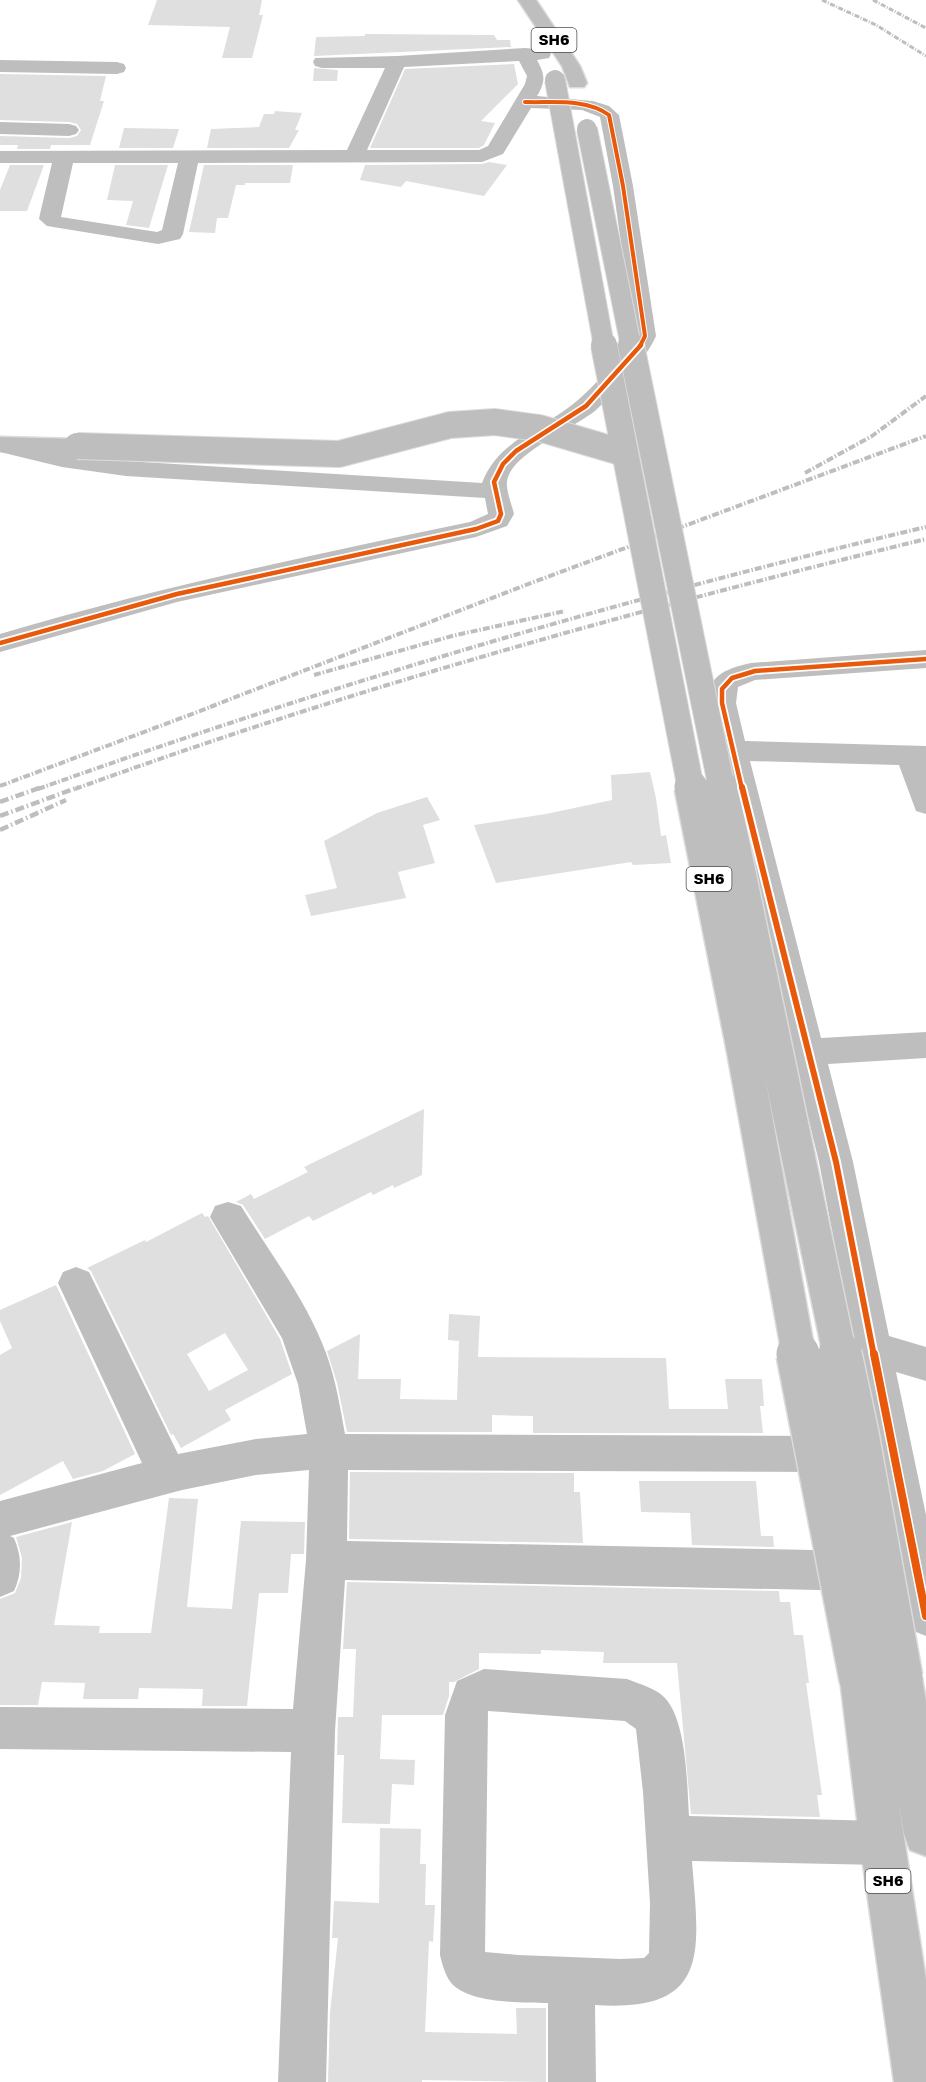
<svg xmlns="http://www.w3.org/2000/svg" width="926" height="2082" viewBox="0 0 926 2082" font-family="'Golos Text',sans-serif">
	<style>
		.building { fill: #dfdfdf; fill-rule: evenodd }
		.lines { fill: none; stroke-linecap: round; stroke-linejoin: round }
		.major-casing { stroke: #dbdbdb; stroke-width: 3 }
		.minor { fill: #bebebe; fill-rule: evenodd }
		.major { fill: #bebebe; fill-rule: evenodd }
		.rail-far2 { stroke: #bebebe; stroke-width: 3; stroke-dasharray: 5 1.5 1 1.5; stroke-linecap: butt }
		.rail-far1 { stroke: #bebebe; stroke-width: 4; stroke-dasharray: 7 2 1.5 2; stroke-linecap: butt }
		.rail { stroke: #bebebe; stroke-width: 4.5; stroke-dasharray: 9 3 1.5 3; stroke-linecap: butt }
		.major-bridge-far3-casing { stroke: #dbdbdb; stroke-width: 22; stroke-linecap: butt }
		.major-bridge-far2-casing { stroke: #dbdbdb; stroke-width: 28; stroke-linecap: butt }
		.major-bridge-far1-casing { stroke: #dbdbdb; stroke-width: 36; stroke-linecap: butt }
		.major-bridge-casing { stroke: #dbdbdb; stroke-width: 46; stroke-linecap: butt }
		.major-bridge-far3 { stroke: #bebebe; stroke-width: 20 }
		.major-bridge-far2 { stroke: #bebebe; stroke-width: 26 }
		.major-bridge-far1 { stroke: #bebebe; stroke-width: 33 }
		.major-bridge { stroke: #bebebe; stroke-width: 43 }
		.cycleway-far3-casing { stroke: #fff; stroke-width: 6 }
		.cycleway-far2-casing { stroke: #fff; stroke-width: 8 }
		.cycleway-far1-casing { stroke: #fff; stroke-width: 10 }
		.cycleway-casing { stroke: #fff; stroke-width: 11 }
		.cycleway-far3 { stroke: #e8590c; stroke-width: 4 }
		.cycleway-far2 { stroke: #e8590c; stroke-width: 4.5 }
		.cycleway-far1 { stroke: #e8590c; stroke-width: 6 }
		.cycleway { stroke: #e8590c; stroke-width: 8 }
		.labels { text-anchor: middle; stroke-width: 5; stroke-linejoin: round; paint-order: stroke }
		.shield { fill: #fff; stroke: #4c4c4c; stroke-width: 1.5 }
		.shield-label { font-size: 15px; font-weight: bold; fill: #000 }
	</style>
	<rect width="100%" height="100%" fill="#fff"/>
	<g class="building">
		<polygon points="157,0 262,0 259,15 263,15 252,58 222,58 230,27 148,25"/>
		<polygon points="365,34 494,35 497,40 510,40 511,47 314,56 316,37 365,36"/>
		<polygon points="514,64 518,84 481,121 495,123 484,145 479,148 370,148 405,69"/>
		<polygon points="314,68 338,70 337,81 313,81"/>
		<polygon points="0,74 106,76 100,101 104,101 90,145 51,145 50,149 17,149 18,145 0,145 0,136 69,138 77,136 81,130 77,124 69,122 0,120"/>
		<polygon points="275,111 302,113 295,130 299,130 289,148 207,148 211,129 259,127 264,114 274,114"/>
		<polygon points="124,128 179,129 173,148 119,148"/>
		<polygon points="489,162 507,165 484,196 406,181 401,187 360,180 365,165 482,164"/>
		<polygon points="10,165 44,165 27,211 0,211 0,190"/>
		<polygon points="115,165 168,165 149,228 126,225 133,201 107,200"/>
		<polygon points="204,165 293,165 290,183 245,183 245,185 236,185 228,218 217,218 215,233 189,232"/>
		<polygon points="650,772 656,798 661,836 666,835 671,863 633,865 631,862 496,883 474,825 546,814 612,800 611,775"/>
		<polygon points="427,797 440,820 423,825 435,863 398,872 406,898 311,916 305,895 337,888 324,841 377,813"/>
		<polygon points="424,1109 422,1175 394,1188 393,1185 373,1195 371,1192 313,1221 309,1216 265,1239 243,1205 236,1202 251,1194 254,1199 308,1172 304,1167"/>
		<path d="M202 1213 205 1217 208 1216 280 1339 292 1374 225 1410 231 1420 181 1448 173 1434 171 1435 91 1271 87 1268 145 1240 146 1242ZM225 1333 248 1370 209 1391 187 1354Z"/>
		<polygon points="56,1285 135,1454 103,1471 73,1479 63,1461 0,1495 0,1355 12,1348 0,1321 0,1310"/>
		<polygon points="449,1314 480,1316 478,1357 666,1358 669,1409 728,1409 725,1379 762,1379 764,1406 760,1406 763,1433 533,1433 533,1416 492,1415 492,1432 347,1432 337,1383 327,1351 360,1334 358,1379 401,1379 400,1399 457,1400 459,1341 448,1340"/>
		<polygon points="350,1472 574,1473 574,1492 580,1492 583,1543 349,1539"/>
		<polygon points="639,1481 756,1481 761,1536 773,1536 774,1547 692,1545 690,1513 641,1512"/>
		<polygon points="169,1498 198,1499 187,1607 232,1609 241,1521 305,1522 304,1554 291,1554 288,1593 259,1593 247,1706 202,1706 203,1689 139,1688 138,1699 83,1699 85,1683 42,1682 38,1705 0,1705 0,1599 15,1593 21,1578 22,1558 16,1537 72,1522 54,1625 100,1626 99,1633 151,1633"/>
		<polygon points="347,1582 779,1591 780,1602 790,1602 794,1635 803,1635 809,1683 806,1683 822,1795 817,1795 820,1817 691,1814 677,1663 603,1663 604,1652 541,1650 541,1654 479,1653 479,1669 454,1682 449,1682 449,1696 443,1715 382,1715 380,1759 415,1760 414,1785 392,1784 390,1824 342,1823 344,1755 337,1755 338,1717 353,1717 356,1649 343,1649"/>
		<polygon points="380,1828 421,1829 420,1864 426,1864 425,1905 435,1905 433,1942 429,1941 425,2032 517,2034 516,2008 546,2008 546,2082 422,2080 422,2082 328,2082 330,2013 338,1938 332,1938 334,1901 379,1903"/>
	</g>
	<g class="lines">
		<g class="major-casing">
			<g id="major">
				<polygon points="518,0 536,0 580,66 587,83 584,87 570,87 562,66"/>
				<polygon points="0,437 77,439 86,441 89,446 86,451 77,453 0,451"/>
				<polygon points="901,1657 916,1663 922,1678 926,1701 926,1856 910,1850 904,1834 898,1799 926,1980 926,2082 894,2082 860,1843 840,1679 846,1664 861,1658 876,1664 881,1676 886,1663"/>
			</g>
		</g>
		<g class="minor">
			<path d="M525 48 549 50 551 54 549 58 537 60C545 75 546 81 537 96L593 101 609 106 619 115 633 186 656 336C646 359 614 394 595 411 574 428 509 454 507 482 506 491 512 505 514 514L507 526 476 537 177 602 0 652V634C155 588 312 555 470 522L488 514 485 498 126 476 62 467 0 452V438L62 452 126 461 482 483C499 438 545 429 578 400 596 385 612 364 629 346L634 336 613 186 600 117 582 110 531 108 503 154 482 162 198 163 183 234 180 239 158 244 47 226 39 219 40 214 52 163H0V151L347 150 385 68H322L315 66 313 62 315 58 397 56ZM519 61 527 76 525 84 488 146 479 150H367L404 67ZM73 163H178L162 230 157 232 61 217Z"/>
			<polygon points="0,60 117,62 124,64 126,68 124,72 117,74 0,72"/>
			<polygon points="0,122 69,124 76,126 79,130 76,134 69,136 0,134"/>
			<path d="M926 650V668L755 680 738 687 736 703 745 741 926 746V814L916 811 899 765 750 761 821 1038 926 1032V1058L828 1064 853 1162 889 1336 926 1347V1381L896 1372 926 1515V1636L911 1630 905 1616 819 1162 711 720C703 682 714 671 751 663Z"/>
			<path d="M228 1202 241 1206C270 1253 307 1301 326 1353 336 1380 340 1407 345 1434L839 1436 853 1441 859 1454 853 1467 839 1472 348 1470 347 1541 864 1551 878 1557 884 1571 878 1585 864 1591 345 1580 335 1731 326 2082H278L291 1752 0 1749V1707L293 1709 306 1560 309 1470 256 1475 182 1490 10 1536 14 1538C22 1557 22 1573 14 1591L0 1597V1501L142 1463 58 1283 63 1272 76 1267 89 1272 178 1454 256 1439 307 1434 298 1384 282 1338 210 1217 215 1206Z"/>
			<path d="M484 1669 627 1679C639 1684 656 1688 665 1698 687 1722 687 1785 689 1816L882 1821 898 1827 904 1843 898 1859 882 1865 692 1861C699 1951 712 2013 595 2005L596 2082H548V2003C521 2002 474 2004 453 1985 446 1978 442 1964 440 1955L445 1715 457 1681ZM488 1711 625 1721 636 1729 643 1792 650 1903 649 1953 644 1958 621 1959 518 1955 485 1952Z"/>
		</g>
		<use href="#major" class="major"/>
		<g class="rail-far2">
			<polyline points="822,0 876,25 926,56"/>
			<polyline points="873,0 926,28"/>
		</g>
		<g class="rail-far1">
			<polyline points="805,473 872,436 926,396"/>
			<polyline points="314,675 452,636 565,611"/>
			<polyline points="210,707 523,586 926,436"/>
			<polyline points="0,786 216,705"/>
			<path d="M38 789C329 685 625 598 926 527"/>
			<path d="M75 789C353 688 639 609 926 539"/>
		</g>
		<g class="rail">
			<polyline points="0,802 42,787"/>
			<polyline points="0,816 79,787"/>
			<polyline points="0,830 66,800"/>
		</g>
		<g class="major-bridge-far3-casing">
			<g id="major-bridge-far3">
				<polyline points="555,80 604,346"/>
				<polyline points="587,129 631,346"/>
			</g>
		</g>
		<g class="major-bridge-far2-casing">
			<g id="major-bridge-far2">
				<polyline points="604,345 691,789"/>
				<polyline points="631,345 722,789"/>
				<polyline points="77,446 339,454 450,425 495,422 539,428 624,453"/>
			</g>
		</g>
		<g class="major-bridge-far1-casing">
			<g id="major-bridge-far1">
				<polyline points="691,787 743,1048 799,1356"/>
				<polyline points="721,787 840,1356"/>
			</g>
		</g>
		<g class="major-bridge-casing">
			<g id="major-bridge">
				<polyline points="798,1354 861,1679"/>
				<polyline points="840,1354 857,1434 901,1678"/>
			</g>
		</g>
		<use href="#major-bridge-far3" class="major-bridge-far3"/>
		<use href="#major-bridge-far2" class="major-bridge-far2"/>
		<use href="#major-bridge-far1" class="major-bridge-far1"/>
		<use href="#major-bridge" class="major-bridge"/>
		<g class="cycleway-far3-casing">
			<path id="cycleway-far3" d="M525 102C552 103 586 98 609 115L623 186 645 336 640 346"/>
		</g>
		<g class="cycleway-far2-casing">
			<g id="cycleway-far2">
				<polyline points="0,643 177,594 476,529 498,521 501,514 494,482 503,464 516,451 586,406 641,345"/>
				<polyline points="742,789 722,703 722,689 732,678 755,671 926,659"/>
			</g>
		</g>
		<g class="cycleway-far1-casing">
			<polyline id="cycleway-far1" points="742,787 836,1162 874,1356"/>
		</g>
		<g class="cycleway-casing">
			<polyline id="cycleway" points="874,1354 926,1616"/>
		</g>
		<use href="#cycleway-far3" class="cycleway-far3"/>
		<use href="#cycleway-far2" class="cycleway-far2"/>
		<use href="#cycleway-far1" class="cycleway-far1"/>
		<use href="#cycleway" class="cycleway"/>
	</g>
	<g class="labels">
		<g class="shield">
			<rect x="531.5" y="28" width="45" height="24" rx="4.5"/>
			<rect x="686.5" y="867" width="45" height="24" rx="4.5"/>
			<rect x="865.5" y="1869" width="45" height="24" rx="4.5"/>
		</g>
		<g class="shield-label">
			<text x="554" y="45">SH6</text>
			<text x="709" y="884">SH6</text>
			<text x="888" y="1886">SH6</text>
		</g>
	</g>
</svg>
